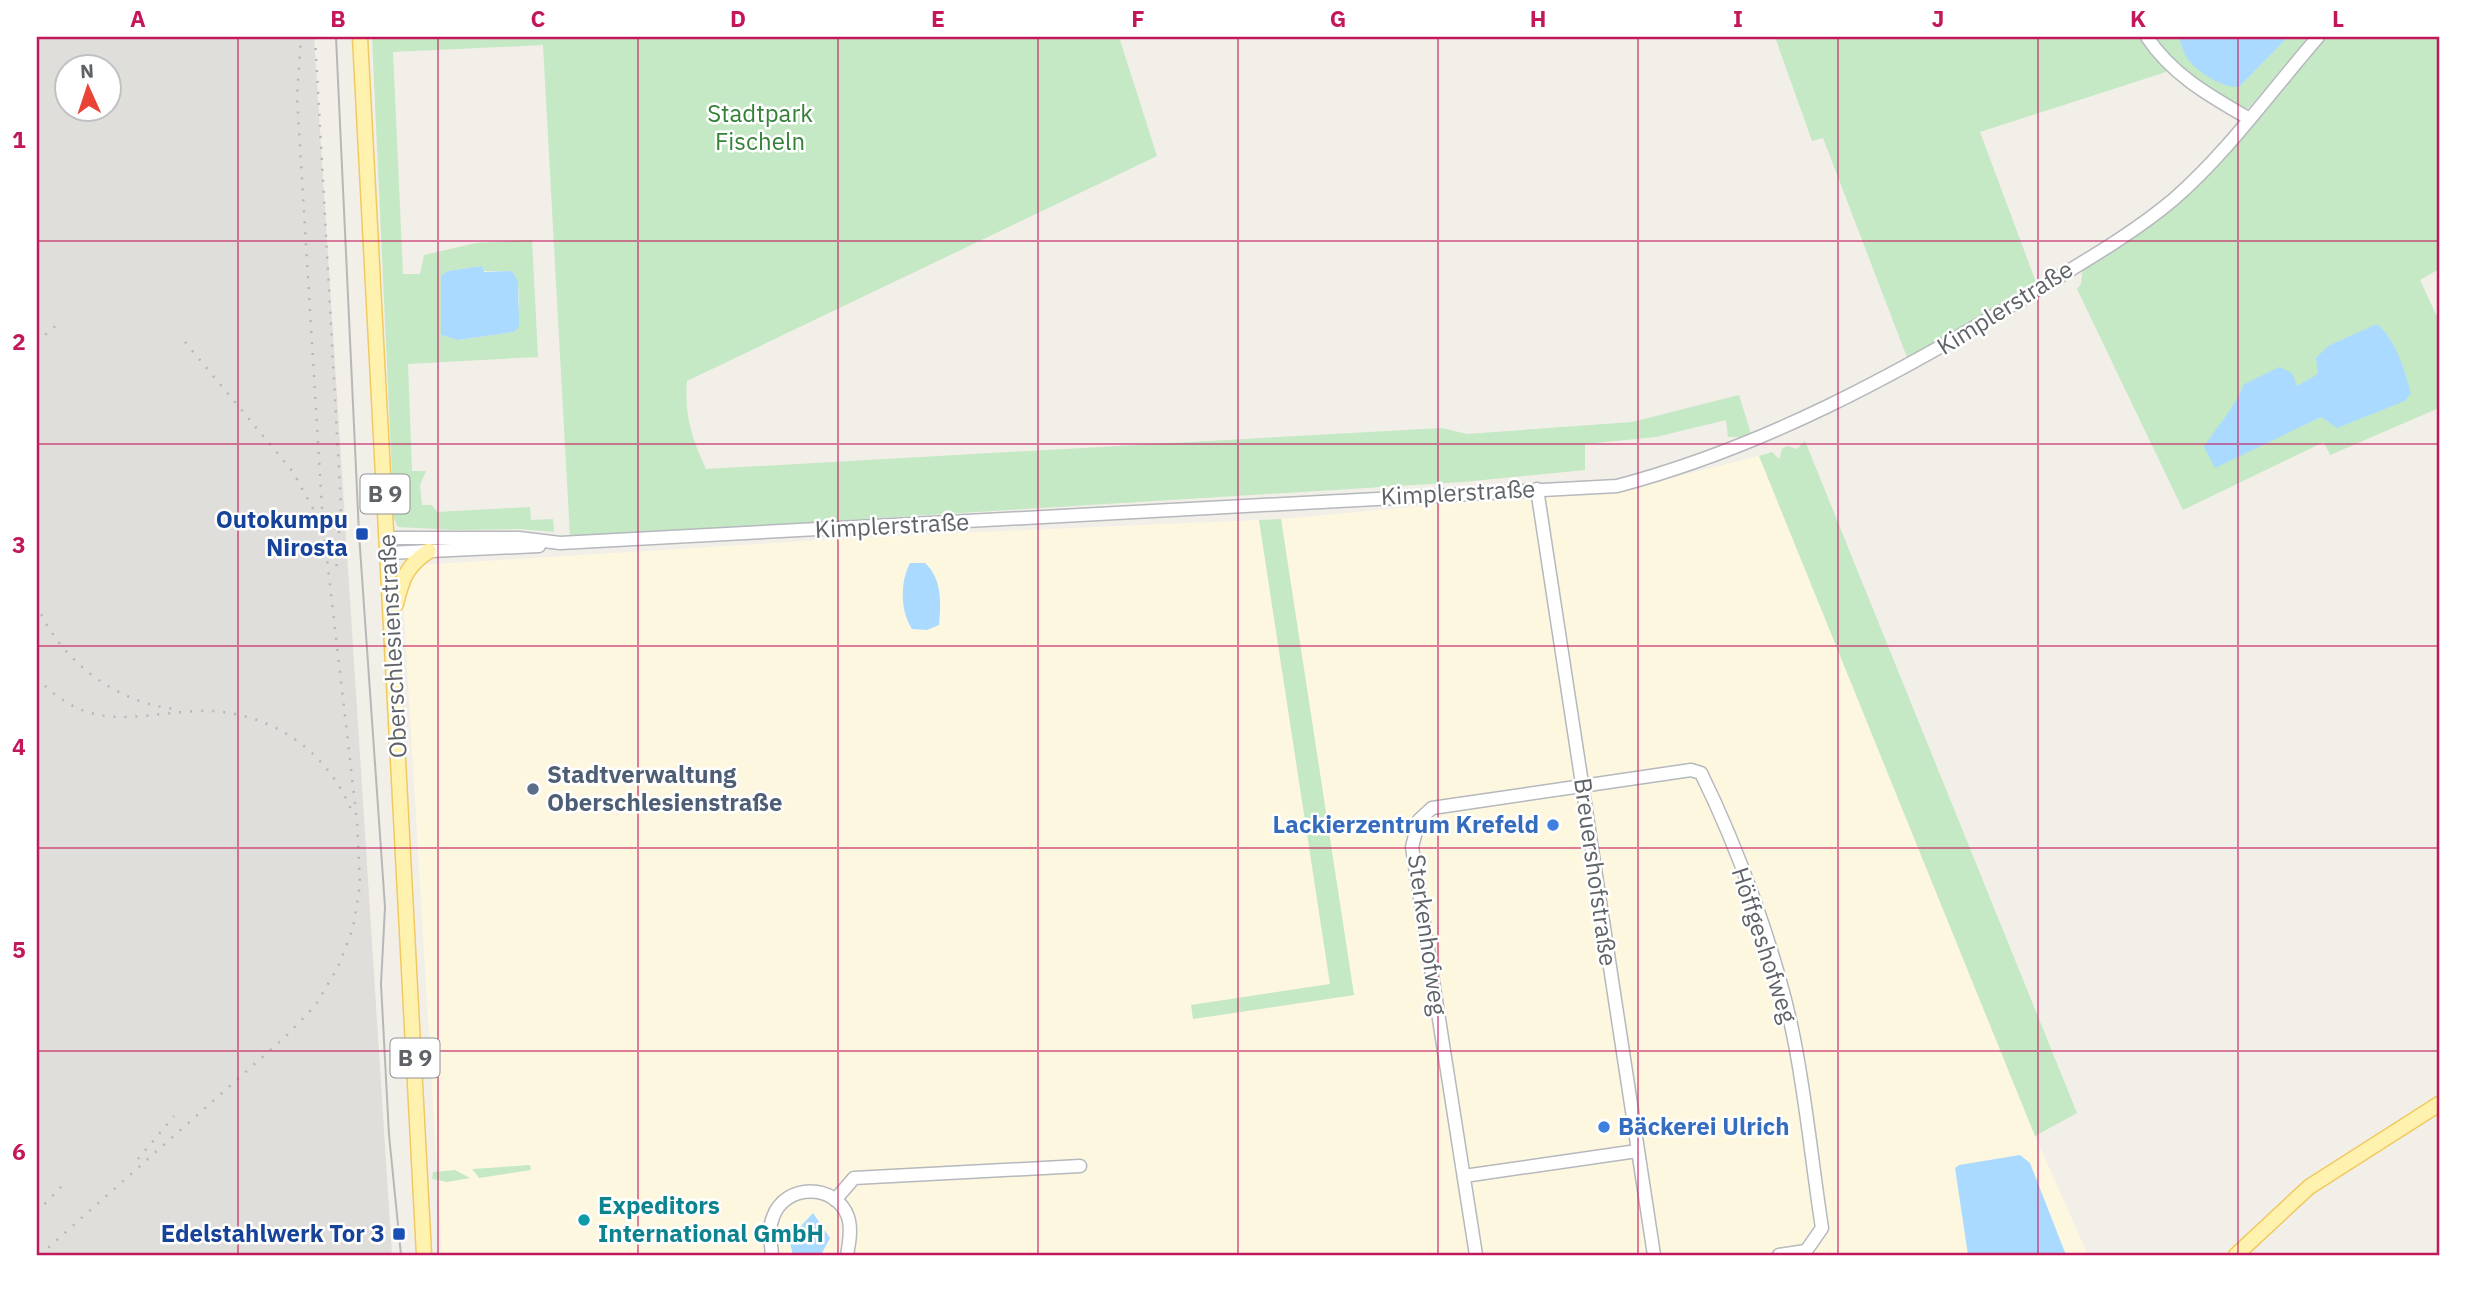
<svg xmlns="http://www.w3.org/2000/svg" width="2476" height="1292" viewBox="0 0 2476 1292" font-family="'IBM Plex Sans',sans-serif">
	<style>
		.commercial { fill: #fef7e0 }
		.industrial { fill: #e0deda; fill-rule: evenodd }
		.green { fill: #c5e8c5; fill-rule: evenodd }
		.water { fill: #aadaff }
		.lines { fill: none; stroke-linecap: round; stroke-linejoin: round }
		.minor-casing { stroke: #b5b8bc; stroke-width: 15 }
		.major-casing { stroke: #f2c960; stroke-width: 17 }
		.minor { stroke: #fff; stroke-width: 12 }
		.major { stroke: #fff2af; stroke-width: 14 }
		.tram { stroke: #b6b7b8; stroke-width: 2 }
		.rail { stroke: #b6b7b8; stroke-width: 2.5; stroke-dasharray: 2 9; stroke-linecap: butt }
		.grid { fill: none; stroke: #c2185b; stroke-width: 2; stroke-opacity: 0.55 }
		.transit-dot { fill: #1a4fb4; stroke: #fff; stroke-width: 2.5 }
		.service-dot { fill: #5c6f8a; stroke: #fff; stroke-width: 2.5 }
		.shop-dot { fill: #3f7fe0; stroke: #fff; stroke-width: 2.5 }
		.culture-dot { fill: #0f9aa8; stroke: #fff; stroke-width: 2.5 }
		.labels { text-anchor: middle; stroke-width: 5; stroke-linejoin: round; paint-order: stroke }
		.shield { fill: #fff; stroke: #8f9295; stroke-width: 2 }
		.shield-label { font-size: 23px; font-weight: bold; fill: #5f6368 }
		.park-label { font-size: 24px; fill: #348238; stroke: #fff }
		.street-label { font-size: 24px; fill: #5f6368; stroke: #fff }
		.transit-label { font-size: 24px; font-weight: bold; fill: #164399; stroke: #fff; text-anchor: end }
		.service-label { font-size: 24px; font-weight: bold; fill: #4e5e75; stroke: #fff; text-anchor: start }
		.shop-label { font-size: 24px; font-weight: bold; fill: #366cbe; stroke: #fff; text-anchor: end }
		.culture-label { font-size: 24px; font-weight: bold; fill: #0d838f; stroke: #fff; text-anchor: start }
		.neatline { fill: none; stroke: #c2185b; stroke-width: 2.5 }
		.grid-label { font-size: 23px; text-anchor: middle; font-weight: bold; fill: #c2185b }
	</style>
	<rect width="100%" height="100%" fill="#f1efe8"/>
	<polygon class="commercial" points="1759,456 2035,1136 2088,1255 442,1255 403,598 418,565 890,536 1259,520 1330,984 1192,1005 1208,1017 1354,995 1281,519 1638,486"/>
	<path class="industrial" d="M37 37H314L392 1255H37ZM66 66H108V108H66Z"/>
	<g class="green">
		<path d="M372 37H1119L1157 156 687 381C684 415 692 439 706 469L1442 428 1467 434 1632 422 1739 395 1752 437H1728L1726 420 1656 437 1585 444V470L1463 482 570 537 543 45 393 52 403 274H420L424 255 476 243 532 240 538 357 408 364 412 471H426L420 485 422 505H432L437 512 530 507 531 520 553 519 554 532 519 529 454 530 398 527 394 519ZM482 266 483 271H512C523 290 519 311 514 332L459 340 441 335V277L447 271Z"/>
		<polygon points="1775,37 2143,37 2168,68 2166,72 1980,132 2037,285 1908,360 1823,138 1812,141"/>
		<path d="M2150 37H2179C2191 71 2207 74 2239 87L2288 37H2308L2249 108C2219 114 2170 57 2150 37Z"/>
		<polygon points="2324,37 2439,37 2439,269 2420,280 2439,321 2439,408 2330,455 2324,442 2183,510 2077,289 2081,284 2083,265 2153,220"/>
		<polygon points="1805,441 2077,1113 2035,1136 1759,456 1772,452 1779,459 1782,449 1787,446 1797,449"/>
		<polygon points="1281,519 1354,995 1193,1019 1191,1005 1330,984 1259,520"/>
		<polygon points="530,1165 531,1170 479,1178 472,1169"/>
		<polygon points="455,1170 470,1178 447,1182 432,1179 433,1172"/>
	</g>
	<g class="water">
		<path d="M2179 37H2288L2239 87C2222 88 2197 72 2187 58 2183 52 2181 43 2179 37Z"/>
		<polygon points="482,266 484,272 512,271 518,281 519,326 514,332 458,340 441,335 441,276 447,271"/>
		<path d="M2377 324C2396 340 2404 369 2411 393L2405 401 2337 428 2321 417 2215 468 2204 447C2213 432 2241 399 2243 385L2279 367 2292 373 2297 386 2318 374 2316 358 2328 346Z"/>
		<path d="M910 563H925C942 579 941 602 939 625L927 630 912 629C900 611 900 582 910 563Z"/>
		<polygon points="2020,1155 2030,1163 2066,1255 1968,1255 1955,1168 1959,1165"/>
		<polygon points="813,1213 830,1238 821,1255 793,1255 789,1239"/>
	</g>
	<g class="lines">
		<g class="minor-casing">
			<g id="minor">
				<path d="M2147 37C2172 75 2210 96 2248 118"/>
				<polyline points="1537,489 1654,1255"/>
				<path d="M387 538H519L560 543 1617 486C1764 447 1894 376 2024 298 2074 267 2129 237 2174 199 2228 152 2271 91 2318 37"/>
				<polyline points="388,553 539,546"/>
				<polyline points="1464,1176 1637,1151"/>
				<polyline points="835,1200 854,1178 1080,1166"/>
				<path d="M772 1255C771 1243 768 1229 773 1217 785 1183 836 1183 848 1217 852 1229 849 1244 847 1255"/>
				<path d="M1476 1255 1412 847 1419 820 1432 808 1691 770 1701 773C1738 848 1776 952 1793 1034 1806 1097 1812 1164 1822 1228L1806 1251 1779 1255"/>
			</g>
		</g>
		<g class="major-casing">
			<g id="major">
				<polyline points="360,37 424,1255"/>
				<path d="M396 604C402 579 407 565 429 551"/>
				<polyline points="2236,1255 2309,1187 2439,1104"/>
			</g>
		</g>
		<use href="#minor" class="minor"/>
		<use href="#major" class="major"/>
		<polyline class="tram" points="336,37 359,534 385,907 381,984 389,1135 401,1255"/>
		<g class="rail">
			<polyline points="315,37 341,506 336,574"/>
			<polyline points="37,342 61,321"/>
			<polyline points="185,342 293,472 317,516"/>
			<path d="M37 604C58 659 116 703 175 709"/>
			<path d="M37 678C90 733 130 715 196 711 265 708 327 748 352 812"/>
			<polyline points="138,1159 174,1116"/>
			<polyline points="37,1212 64,1184"/>
			<polyline points="40,1255 285,1037 315,1006 338,967 353,928 360,885 357,821 323,524 297,97 301,37"/>
		</g>
	</g>
	<path class="grid" d="M238 37V1255M438 37V1255M638 37V1255M838 37V1255M1038 37V1255M1238 37V1255M1438 37V1255M1638 37V1255M1838 37V1255M2038 37V1255M2238 37V1255M37 241H2439M37 444H2439M37 646H2439M37 848H2439M37 1051H2439"/>
	<g class="transit-dot">
		<rect x="355" y="527" width="14" height="14" rx="3.5"/>
		<rect x="392" y="1227" width="14" height="14" rx="3.5"/>
	</g>
	<circle class="service-dot" cx="533" cy="789" r="7"/>
	<g class="shop-dot">
		<circle cx="1553" cy="825" r="7"/>
		<circle cx="1604" cy="1127" r="7"/>
	</g>
	<circle class="culture-dot" cx="584" cy="1220" r="7"/>
	<g class="labels">
		<g class="shield">
			<rect x="360.5" y="474.5" width="49" height="39" rx="5"/>
			<rect x="390.5" y="1038.5" width="49" height="39" rx="5"/>
		</g>
		<g class="shield-label">
			<text x="385" y="502">B 9</text>
			<text x="415" y="1066">B 9</text>
		</g>
		<g class="park-label">
			<text x="760" y="122">Stadtpark<tspan x="760" dy="28">Fischeln</tspan></text>
		</g>
		<g class="street-label">
			<text transform="translate(2005 308) rotate(-32)" y="8">Kimplerstraße</text>
			<text transform="translate(1458 493) rotate(-3)" y="8">Kimplerstraße</text>
			<text transform="translate(892 526) rotate(-3)" y="8">Kimplerstraße</text>
			<text transform="translate(393 646) rotate(-93)" y="8">Oberschlesienstraße</text>
			<text transform="translate(1595 872) rotate(82)" y="8">Breuershofstraße</text>
			<text transform="translate(1427 935) rotate(82)" y="8">Sterkenhofweg</text>
			<text transform="translate(1764 945) rotate(72)" y="8">Höffgeshofweg</text>
		</g>
		<g class="transit-label">
			<text x="348" y="528">Outokumpu<tspan x="348" dy="28">Nirosta</tspan></text>
			<text x="385" y="1242">Edelstahlwerk Tor 3</text>
		</g>
		<g class="service-label">
			<text x="547" y="783">Stadtverwaltung<tspan x="547" dy="28">Oberschlesienstraße</tspan></text>
		</g>
		<g class="shop-label">
			<text x="1539" y="833">Lackierzentrum Krefeld</text>
			<text x="1618" y="1135" text-anchor="start">Bäckerei Ulrich</text>
		</g>
		<g class="culture-label">
			<text x="598" y="1214">Expeditors<tspan x="598" dy="28">International GmbH</tspan></text>
		</g>
	</g>
	<rect width="2476" height="1292" fill="none" stroke="#ffffff" stroke-width="77"/>
	<g transform="translate(88 88) rotate(357)"><circle r="33" fill="#ffffff" stroke="#bfc1c3" stroke-width="2"/>
	<path d="M0-5L12 26L0 18L-12 26Z" fill="#ea4335"/>
	<text y="-10" font-size="19" font-weight="bold" text-anchor="middle" fill="#5f6368">N</text>
	</g>
	<rect x="38" y="38" width="2400" height="1216" class="neatline"/>
	<g class="grid-label">
		<text x="138" y="27">A</text>
		<text x="338" y="27">B</text>
		<text x="538" y="27">C</text>
		<text x="738" y="27">D</text>
		<text x="938" y="27">E</text>
		<text x="1138" y="27">F</text>
		<text x="1338" y="27">G</text>
		<text x="1538" y="27">H</text>
		<text x="1738" y="27">I</text>
		<text x="1938" y="27">J</text>
		<text x="2138" y="27">K</text>
		<text x="2338" y="27">L</text>
		<text x="19" y="148">1</text>
		<text x="19" y="350">2</text>
		<text x="19" y="553">3</text>
		<text x="19" y="755">4</text>
		<text x="19" y="958">5</text>
		<text x="19" y="1160">6</text>
	</g>
</svg>
